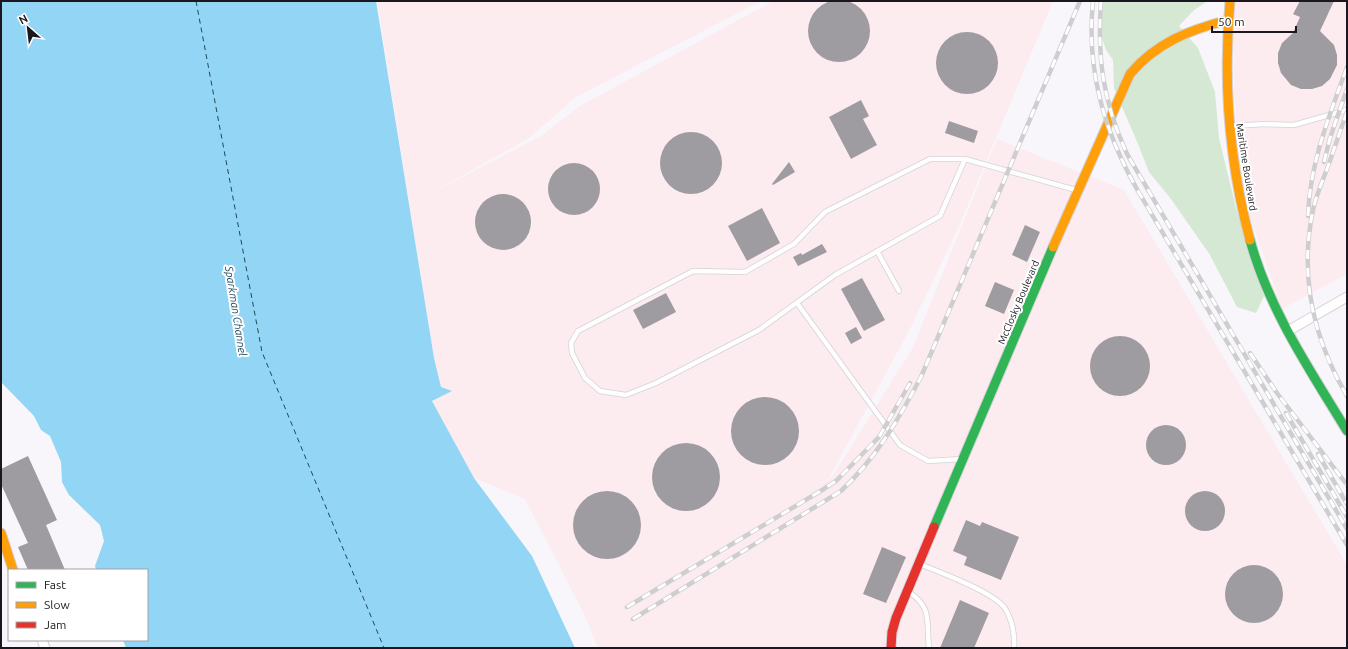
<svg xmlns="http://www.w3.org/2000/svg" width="1348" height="649" viewBox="0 0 1348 649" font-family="Ubuntu,sans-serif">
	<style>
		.industrial { fill: #fcecf0 }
		.green { fill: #d5e8d3 }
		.water { fill: #93d5f4 }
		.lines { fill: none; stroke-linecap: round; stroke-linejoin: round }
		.ferry { stroke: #20495b; stroke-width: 1; stroke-dasharray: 5 4; stroke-linecap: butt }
		.building { fill: #9e9ca0 }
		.lane-casing { stroke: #d4d2d7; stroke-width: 6 }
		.street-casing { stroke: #d4d2d7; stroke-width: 11 }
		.fast-casing { stroke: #d4d2d7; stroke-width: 11 }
		.slow-casing { stroke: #d4d2d7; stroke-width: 11 }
		.jam-casing { stroke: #d4d2d7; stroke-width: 11 }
		.lane { stroke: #fefefe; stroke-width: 4.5 }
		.street { stroke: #fefefe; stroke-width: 9 }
		.fast { stroke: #30b455; stroke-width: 9 }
		.slow { stroke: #ff9f0a; stroke-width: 9 }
		.jam { stroke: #e5322d; stroke-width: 9 }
		.rail-casing { stroke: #ceced0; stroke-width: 4.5 }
		.rail { stroke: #fff; stroke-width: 3; stroke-dasharray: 9; stroke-linecap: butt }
		.labels { text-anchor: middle; stroke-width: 4; stroke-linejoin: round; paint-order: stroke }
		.street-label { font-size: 10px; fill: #1a171e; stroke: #fff }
		.water-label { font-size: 11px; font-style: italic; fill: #20495b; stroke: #fff }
	</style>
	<rect width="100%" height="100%" fill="#f8f6fa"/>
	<g class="industrial">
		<polygon points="377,1 761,1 576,97 529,138 429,194 541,136 580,106 773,1 1053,1 960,224 911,327 829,478 801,494 832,477 912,349 997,139 1124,190 1347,565 1347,648 598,648 585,616 525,499 474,478 432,401 451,391 441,387 434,358"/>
		<polygon points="1236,1 1347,1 1347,274 1282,309 1240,187 1234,91 1233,18"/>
	</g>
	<polygon class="green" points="1100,1 1207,1 1193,11 1179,26 1198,48 1215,92 1219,138 1236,208 1264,296 1256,313 1237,307 1210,255 1171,199 1149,172 1138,144 1114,88 1113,60 1106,50 1102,38"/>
	<polygon class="water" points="1,1 376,1 434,358 441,387 452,391 432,401 474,478 532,556 575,648 126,648 123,640 147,640 147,570 96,570 95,566 104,541 100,525 69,495 62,482 61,462 50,436 41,430 34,416 1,382"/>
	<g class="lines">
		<polyline class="ferry" points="196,1 262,352 384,648"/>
	</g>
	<g class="building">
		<circle cx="839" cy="31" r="31"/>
		<polygon points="1300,1 1334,1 1320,31 1334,45 1337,55 1337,65 1330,79 1322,86 1312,89 1301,89 1291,85 1281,73 1278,63 1278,53 1282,43 1293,33 1300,17 1293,14"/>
		<circle cx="967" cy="63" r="31"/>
		<polygon points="861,100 869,116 863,119 877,145 851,159 829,117"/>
		<polygon points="949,121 978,131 974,143 945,133"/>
		<circle cx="691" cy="163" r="31"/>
		<polygon points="789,162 795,172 773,185 772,184"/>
		<circle cx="574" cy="189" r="26"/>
		<circle cx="503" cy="222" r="28"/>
		<polygon points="762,208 780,243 747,261 728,226"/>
		<polygon points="1025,225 1040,232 1027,262 1012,255"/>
		<polygon points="822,244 827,252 798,266 793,257 801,253 802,255"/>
		<polygon points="862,278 885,320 864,331 841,289"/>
		<polygon points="995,282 1014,290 1004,314 985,306"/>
		<polygon points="666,293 676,312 643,329 633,310"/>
		<polygon points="856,327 862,338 851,344 845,333"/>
		<circle cx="1120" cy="366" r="30"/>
		<circle cx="765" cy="431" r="34"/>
		<circle cx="1166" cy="445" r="20"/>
		<circle cx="686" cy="477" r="34"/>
		<polygon points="28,456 57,520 46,525 65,570 28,570 18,547 28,543 1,484 1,469"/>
		<circle cx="607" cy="525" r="34"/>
		<circle cx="1205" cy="511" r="20"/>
		<polygon points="966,520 980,526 982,522 1019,537 1001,580 964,565 967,557 953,551"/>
		<polygon points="882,547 906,557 886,603 863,594"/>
		<circle cx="1254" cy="594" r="29"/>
		<polygon points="960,600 989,613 974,648 940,648"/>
	</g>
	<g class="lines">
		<g class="lane-casing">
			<g id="lane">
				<polyline points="1231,126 1266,124 1294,125 1347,110"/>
				<polyline points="965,159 940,216 835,275 759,330 656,383 626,395 600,391 585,378 572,353 571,343 578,331 693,271 745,272 794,244 825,212 930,159 965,159 1076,190"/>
				<polyline points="877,251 899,291"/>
				<polyline points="797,303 900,445 928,461 962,459"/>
				<path d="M920 564C941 573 991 591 1004 607 1012 618 1015 635 1014 648"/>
				<path d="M909 592C933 608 926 622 929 648"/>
			</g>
		</g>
		<g class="street-casing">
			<g id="street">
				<polyline points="1288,331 1347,297"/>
				<polyline points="42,640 45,648"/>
			</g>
		</g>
		<g class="fast-casing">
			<g id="fast">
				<path d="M1250 240C1269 310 1310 370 1347 431"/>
				<polyline points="934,527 1053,247"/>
			</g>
		</g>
		<g class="slow-casing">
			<g id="slow">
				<path d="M1230 1C1223 82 1229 162 1250 240"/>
				<path d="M1053 247 1130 74C1156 43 1189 30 1228 20"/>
				<polyline points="1,533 13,570"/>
			</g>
		</g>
		<g class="jam-casing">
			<polyline id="jam" points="891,648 892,632 896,618 934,527"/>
		</g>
		<use href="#lane" class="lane"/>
		<use href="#street" class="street"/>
		<use href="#fast" class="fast"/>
		<use href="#slow" class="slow"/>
		<use href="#jam" class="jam"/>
		<g class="rail-casing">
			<g id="rail">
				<path d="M1093 1C1086 70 1104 131 1138 191L1347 545"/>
				<path d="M1101 1C1097 59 1103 101 1127 154L1347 529"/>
				<path d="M1347 112C1340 131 1334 150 1327 169 1322 182 1316 196 1313 210 1299 277 1313 338 1347 396"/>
				<polyline points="1324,162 1330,138 1347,89"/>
				<path d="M1308 216C1310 162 1329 117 1347 67"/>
				<polyline points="1250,353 1277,393 1347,485"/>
				<polyline points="1286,413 1347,517"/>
				<polyline points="1318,454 1347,504"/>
				<polyline points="627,607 819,492 836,481 879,437 910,383"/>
				<path d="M633 619 841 491C877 457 898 420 921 377L1080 1"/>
			</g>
		</g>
		<use href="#rail" class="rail"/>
	</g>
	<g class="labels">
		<g class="street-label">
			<text transform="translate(1247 167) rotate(81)" y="4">Maritime Boulevard</text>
			<text transform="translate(1018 302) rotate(-67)" y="4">McClosky Boulevard</text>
		</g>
		<g class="water-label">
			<text transform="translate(236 311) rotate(81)" y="4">Sparkman Channel</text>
		</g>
	</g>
	<rect width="1348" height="649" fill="none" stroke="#1a171e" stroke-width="4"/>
	<rect x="8" y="569" width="140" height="72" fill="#ffffff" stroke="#a3a2a5"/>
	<rect x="16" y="582" width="20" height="6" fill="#30b455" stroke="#a3a2a5"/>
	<text x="44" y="589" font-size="12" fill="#1a171e">Fast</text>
	<rect x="16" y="602" width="20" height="6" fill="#ff9f0a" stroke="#a3a2a5"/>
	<text x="44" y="609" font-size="12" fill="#1a171e">Slow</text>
	<rect x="16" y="622" width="20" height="6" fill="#e5322d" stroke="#a3a2a5"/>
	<text x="44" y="629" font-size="12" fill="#1a171e">Jam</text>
	<g transform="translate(28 28) rotate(332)" stroke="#ffffff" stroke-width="3" paint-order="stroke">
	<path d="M0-3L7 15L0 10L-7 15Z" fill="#1a171e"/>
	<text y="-6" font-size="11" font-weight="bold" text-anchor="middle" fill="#1a171e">N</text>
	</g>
	<path d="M1212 26v6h84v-6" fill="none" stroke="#1a171e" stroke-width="2"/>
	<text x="1218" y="26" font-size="12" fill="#1a171e" stroke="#ffffff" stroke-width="3" paint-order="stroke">50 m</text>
</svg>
